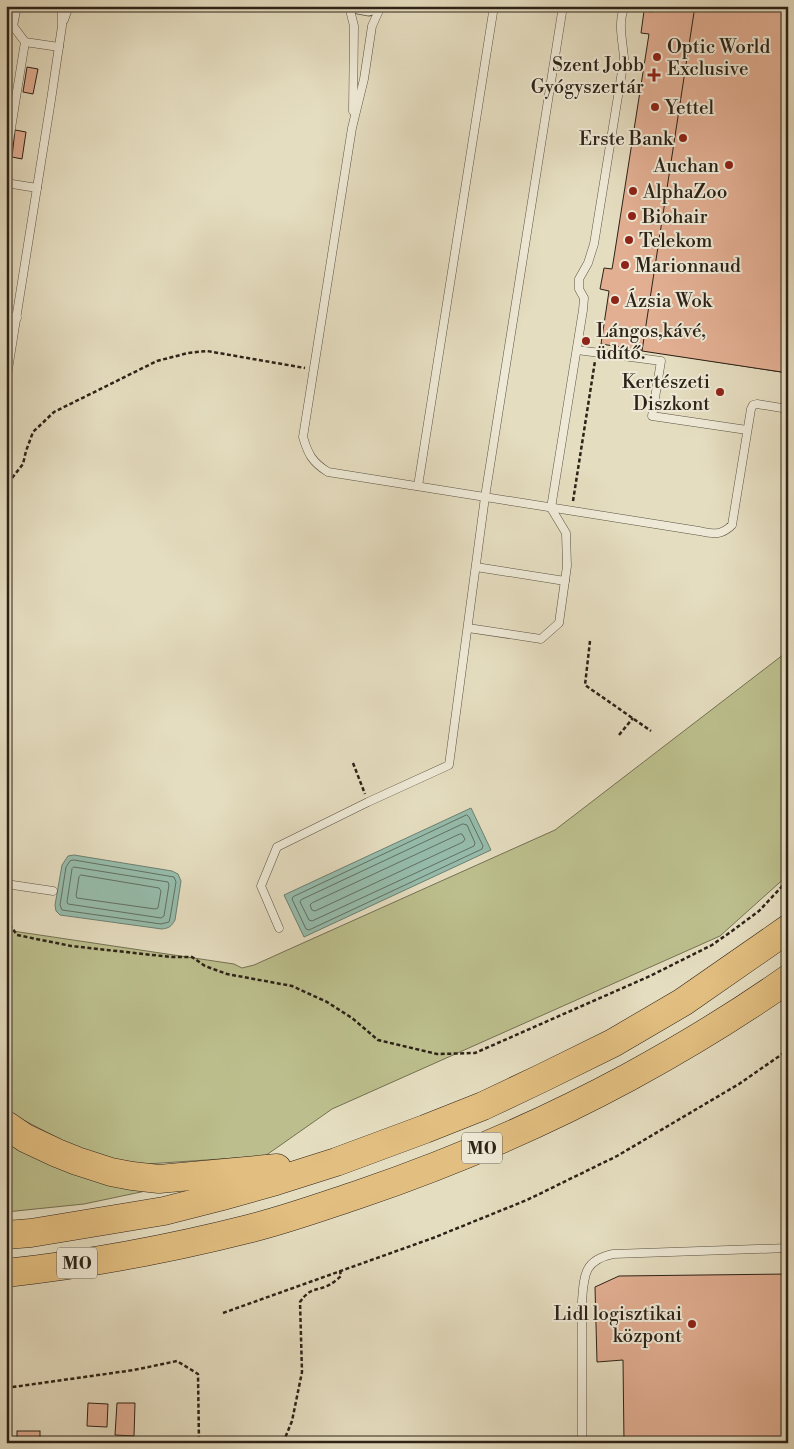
<svg xmlns="http://www.w3.org/2000/svg" width="794" height="1449" viewBox="0 0 794 1449" font-family="'Libre Bodoni',serif">
	<style>
		.green { fill: #bcbf8d; stroke: #747052 }
		.water { fill: #96bdad; stroke: #6c7f71 }
		.lines { fill: none; stroke-linecap: round; stroke-linejoin: round }
		.shore { stroke: #617062; stroke-width: 1 }
		.building { fill: #e2af93; stroke: #2c2217 }
		.lane-casing { stroke: #5a5141; stroke-width: 9 }
		.street-casing { stroke: #5a5141; stroke-width: 17 }
		.highway-casing { stroke: #2c2217; stroke-width: 29 }
		.path { stroke: #2c2217; stroke-width: 2.5; stroke-dasharray: 4 2.5; stroke-linecap: butt }
		.lane { stroke: #eee9d6; stroke-width: 8 }
		.street { stroke: #eee9d6; stroke-width: 15 }
		.highway { stroke: #e2be80; stroke-width: 28 }
		.poi-dot { fill: #8f2418; stroke: #eee9d6; stroke-width: 2 }
		.labels { text-anchor: middle; stroke-width: 4; stroke-linejoin: round; paint-order: stroke }
		.shield { fill: #eee9d6; stroke: #665e50; stroke-width: 1 }
		.shield-label { font-size: 18px; font-weight: bold; fill: #2c2217 }
		.poi-label { font-size: 19px; fill: #2c2217; stroke: #eee9d6; text-anchor: start }
	</style>
	<rect width="100%" height="100%" fill="#e5ddc0"/>
	<filter id="stains"><feTurbulence type="fractalNoise" baseFrequency=".004" numOctaves="4"/><feColorMatrix values="0 0 0 0 .2 0 0 0 0 .09 0 0 0 0 .02 0 0 0 .5 -.17"/></filter>
	<radialGradient id="worn" r=".72"><stop offset=".6" stop-color="#630" stop-opacity="0"/><stop offset="1" stop-color="#630" stop-opacity=".3"/></radialGradient>
	<g class="green">
		<polygon points="788,651 788,875 720,936 332,1109 265,1156 132,1165 81,1150 6,1111 6,930 234,964 242,968 254,965 555,830"/>
		<polygon points="6,1139 160,1188 84,1204 6,1212"/>
	</g>
	<g class="water">
		<polygon points="471,808 491,850 304,937 284,895"/>
		<path d="M74 855 172 871 178 874 181 881 175 920C171 927 169 928 162 929L60 915 56 911 55 905 62 865 68 856Z"/>
	</g>
	<g class="lines">
		<g class="shore">
			<polygon points="467,815 469,817 483,846 482,849 309,930 306,929 292,899 293,897"/>
			<polygon points="463,824 467,825 475,843 474,846 312,921 309,920 300,902 301,900"/>
			<polygon points="460,834 462,834 465,839 463,842 315,911 312,910 310,905 312,903"/>
			<polygon points="74,860 174,877 176,882 170,918 169,922 161,924 62,910 60,905 66,867 70,861"/>
			<polygon points="74,867 168,882 169,885 164,916 161,918 68,904 67,902 72,869"/>
			<polygon points="81,875 159,888 161,891 158,908 155,909 77,898 76,896 79,877"/>
		</g>
	</g>
	<g class="building">
		<polygon points="653,6 788,6 788,373 601,344 609,291 600,289 604,268 612,269 614,257 649,34 641,33 644,11 652,12"/>
		<polygon points="695,6 788,6 788,373 642,351"/>
		<polygon points="27,67 38,69 33,94 23,92"/>
		<polygon points="15,130 26,132 22,159 12,157"/>
		<polygon points="788,1274 788,1443 624,1443 623,1360 597,1362 595,1287 619,1276"/>
		<polygon points="88,1403 108,1404 107,1427 87,1426"/>
		<polygon points="117,1403 135,1403 134,1436 115,1435"/>
		<rect x="17" y="1431" width="23" height="12"/>
	</g>
	<g class="lines">
		<g class="lane-casing">
			<g id="lane">
				<polyline points="349,6 354,26 353,111"/>
				<path d="M381 6 372 26 364 79 352 128 303 437C308 454 312 462 328 472L699 531C713 534 721 536 732 525L751 409 753 405 757 404 788 409"/>
				<polyline points="64,20 69,6"/>
				<polyline points="25,42 59,47"/>
				<polyline points="6,159 25,42 13,26 17,6"/>
				<polyline points="6,183 37,188"/>
				<polyline points="6,316 17,318"/>
				<polyline points="577,350 661,361 652,416 747,430"/>
				<polyline points="6,382 51,100 62,26 62,6"/>
				<polyline points="418,486 494,6"/>
				<polyline points="476,567 565,581"/>
				<path d="M468 628 541 639 559 623 567 566 566 533 551 508 583 310 584 298 579 289V279L588 263 594 244 624 59C623 41 617 23 625 6"/>
				<polyline points="6,884 53,891"/>
				<polyline points="279,928 261,886 277,847 368,802 449,765 485,497 563,6"/>
				<path d="M582 1443V1301C584 1275 584 1260 613 1254L788 1248"/>
			</g>
		</g>
		<g class="street-casing">
			<polyline id="street" points="358,6 369,8 375,6"/>
		</g>
		<g class="highway-casing">
			<g id="highway">
				<polyline points="6,1125 25,1138 57,1153 77,1161 111,1172 132,1176 159,1179 277,1168"/>
				<polyline points="6,1235 31,1233 164,1211 219,1197 276,1181 336,1162 425,1129 483,1106 542,1078 613,1043 683,1002 788,929"/>
				<path d="M6 1273C88 1264 169 1249 248 1229 285 1220 321 1207 357 1195 451 1163 542 1124 629 1077 684 1047 737 1015 788 979"/>
			</g>
		</g>
		<g class="path">
			<polyline points="6,480 12,478 23,464 26,451 33,432 54,412 157,361 188,353 207,351 305,368"/>
			<polyline points="573,501 595,361"/>
			<polyline points="590,641 585,685 651,731"/>
			<polyline points="619,735 633,718"/>
			<polyline points="353,763 365,794"/>
			<polyline points="6,919 17,935 71,946 171,957 192,957 205,966 227,974 292,986 327,1002 352,1018 378,1040 437,1054 475,1053 650,976 712,945 732,931 759,911 788,880"/>
			<polyline points="223,1313 433,1238 527,1200 617,1156 739,1084 788,1050"/>
			<polyline points="6,1388 134,1370 177,1361 198,1374 199,1443"/>
			<path d="M284 1443 285 1438 292 1421 302 1372 300 1302C311 1286 317 1292 331 1284 334 1282 338 1279 341 1276L340 1271"/>
		</g>
		<use href="#lane" class="lane"/>
		<use href="#street" class="street"/>
		<use href="#highway" class="highway"/>
	</g>
	<g class="poi-dot">
		<circle cx="657" cy="57" r="5"/>
		<path d="M651.5 67.5h5v5h5v5h-5v5h-5v-5h-5v-5h5z"/>
		<circle cx="655" cy="107" r="5"/>
		<circle cx="683" cy="138" r="5"/>
		<circle cx="729" cy="165" r="5"/>
		<circle cx="633" cy="191" r="5"/>
		<circle cx="632" cy="216" r="5"/>
		<circle cx="629" cy="240" r="5"/>
		<circle cx="625" cy="265" r="5"/>
		<circle cx="615" cy="300" r="5"/>
		<circle cx="586" cy="341" r="5"/>
		<circle cx="720" cy="392" r="5"/>
		<circle cx="692" cy="1324" r="5"/>
	</g>
	<g class="labels">
		<g class="shield">
			<rect x="462" y="1132.5" width="40" height="31" rx="4"/>
			<rect x="57" y="1247.5" width="40" height="31" rx="4"/>
		</g>
		<g class="shield-label">
			<text x="482" y="1154">M0</text>
			<text x="77" y="1269">M0</text>
		</g>
		<g class="poi-label">
			<text x="667" y="53">Optic World<tspan x="667" dy="22">Exclusive</tspan></text>
			<text x="644" y="71" text-anchor="end">Szent Jobb<tspan x="644" dy="22">Gyógyszertár</tspan></text>
			<text x="665" y="114">Yettel</text>
			<text x="673" y="145" text-anchor="end">Erste Bank</text>
			<text x="719" y="172" text-anchor="end">Auchan</text>
			<text x="643" y="198">AlphaZoo</text>
			<text x="642" y="223">Biohair</text>
			<text x="639" y="247">Telekom</text>
			<text x="635" y="272">Marionnaud</text>
			<text x="625" y="307">Ázsia Wok</text>
			<text x="596" y="337">Lángos,kávé,<tspan x="596" dy="22">üdítő.</tspan></text>
			<text x="710" y="388" text-anchor="end">Kertészeti<tspan x="710" dy="22">Diszkont</tspan></text>
			<text x="682" y="1320" text-anchor="end">Lidl logisztikai<tspan x="682" dy="22">központ</tspan></text>
		</g>
	</g>
	<rect width="794" height="1449" fill="none" stroke="#e5ddc0" stroke-width="25"/>
	<rect x="8" y="8" width="779" height="1434" fill="none" stroke="#2c2217" stroke-width="2.5"/>
	<rect x="12" y="12" width="769" height="1424" fill="none" stroke="#2c2217"/>
	<rect width="100%" height="100%" filter="url(#stains)"/>
	<rect width="100%" height="100%" fill="url(#worn)"/>
</svg>
